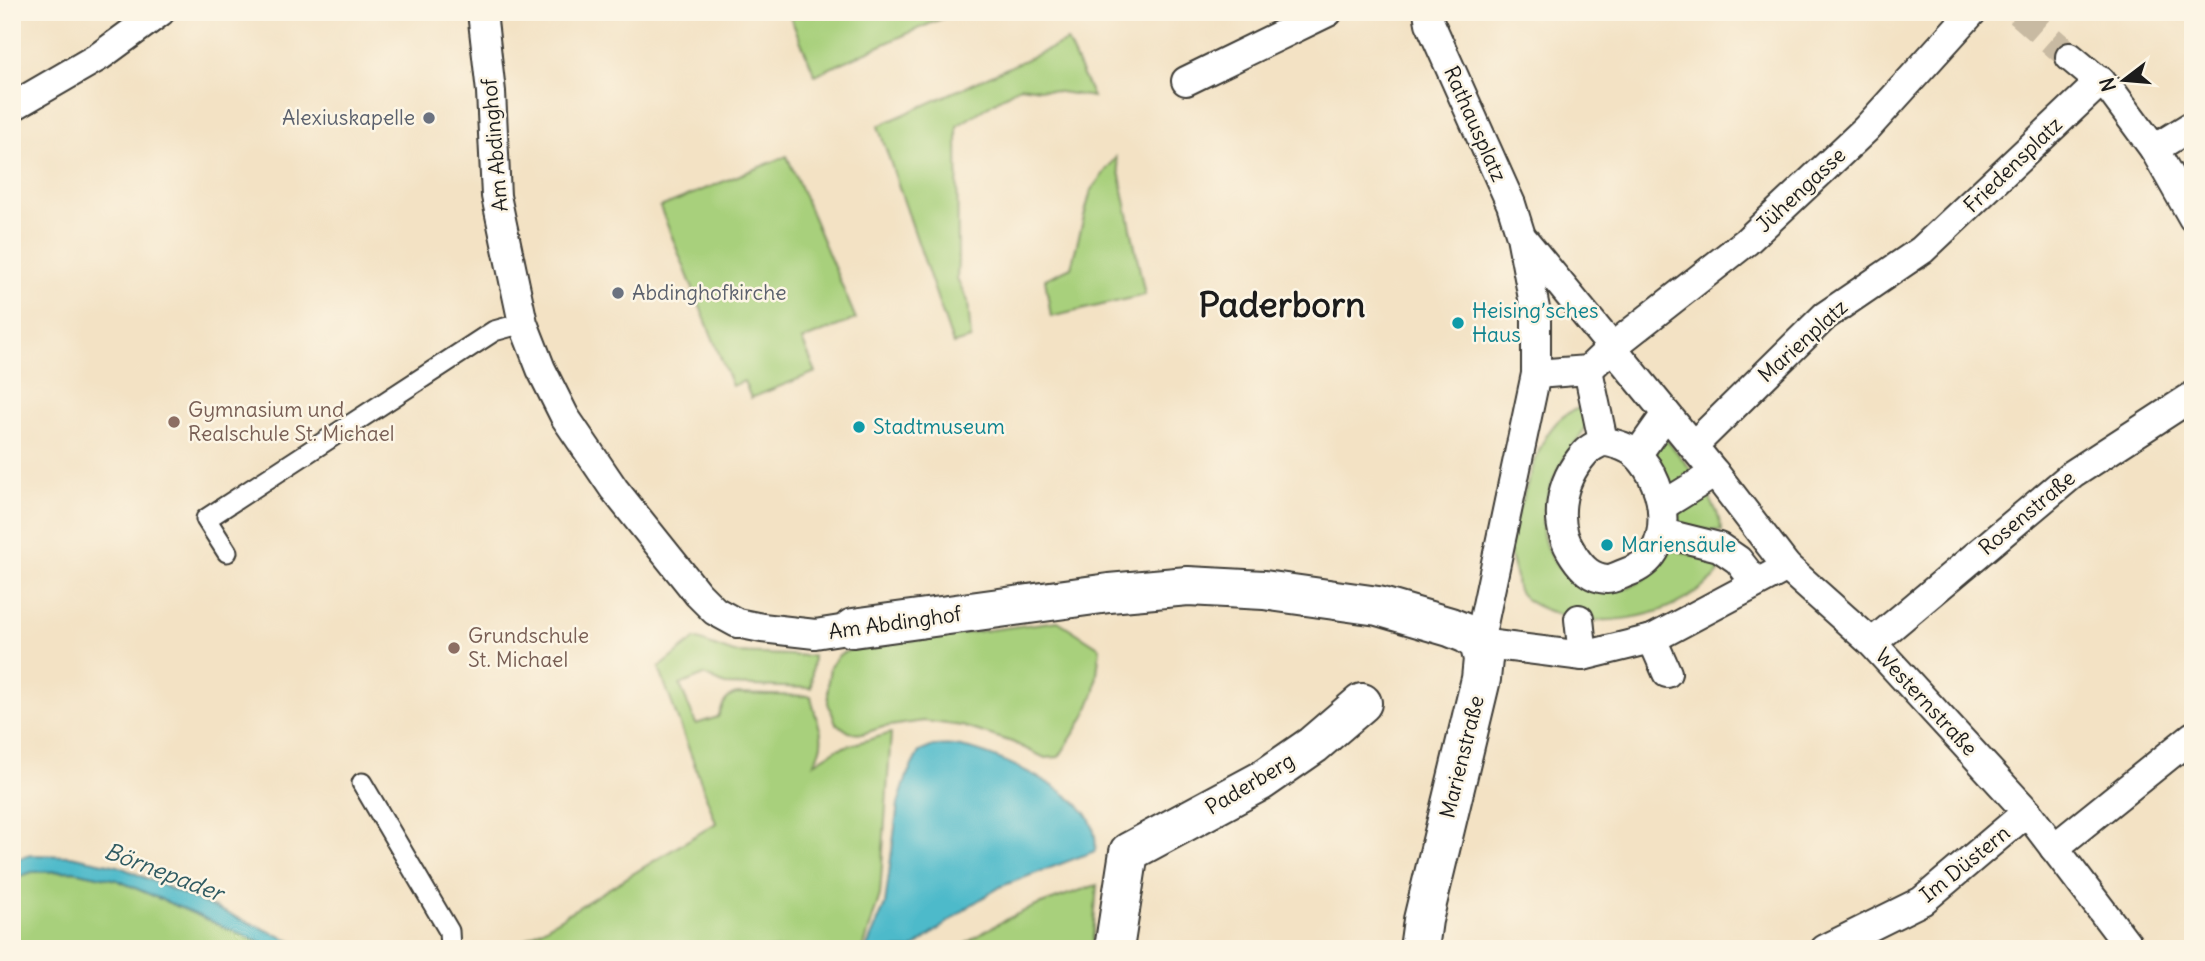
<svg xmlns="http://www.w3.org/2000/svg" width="2205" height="961" viewBox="0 0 2205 961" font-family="Delius,sans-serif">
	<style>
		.green { fill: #a8d07b; stroke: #62764c; stroke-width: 2 }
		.water { fill: #4ebaca; stroke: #356b73; stroke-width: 2 }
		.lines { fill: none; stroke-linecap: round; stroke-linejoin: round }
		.pedestrian-tunnel { stroke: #c8baa2; stroke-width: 28; stroke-dasharray: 28 14; stroke-linecap: butt }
		.service-casing { stroke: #3c3a35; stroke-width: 23 }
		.pedestrian-casing { stroke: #3c3a35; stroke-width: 32 }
		.minor-casing { stroke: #3c3a35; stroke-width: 42 }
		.service { stroke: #fff; stroke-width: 19 }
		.pedestrian { stroke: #fff; stroke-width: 28 }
		.minor { stroke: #fff; stroke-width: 38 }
		.worship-dot { fill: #6b7280; stroke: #fcf5e5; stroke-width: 2.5 }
		.culture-dot { fill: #0f9aa8; stroke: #fcf5e5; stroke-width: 2.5 }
		.education-dot { fill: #8d6e63; stroke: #fcf5e5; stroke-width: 2.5 }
		.labels { text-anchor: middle; stroke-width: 5; stroke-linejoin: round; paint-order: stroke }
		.worship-label { font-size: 21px; fill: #5b616d; stroke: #fcf5e5; text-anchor: end }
		.street-label { font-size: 21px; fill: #1c1c1c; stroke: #fcf5e5 }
		.culture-label { font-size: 21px; fill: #0d838f; stroke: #fcf5e5; text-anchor: start }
		.education-label { font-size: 21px; fill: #785e54; stroke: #fcf5e5; text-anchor: start }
		.water-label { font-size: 23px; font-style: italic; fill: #305b62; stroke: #fcf5e5 }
		.town-label { font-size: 35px; font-weight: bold; fill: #1c1c1c; stroke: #fcf5e5 }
	</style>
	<rect width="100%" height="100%" fill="#fcf5e5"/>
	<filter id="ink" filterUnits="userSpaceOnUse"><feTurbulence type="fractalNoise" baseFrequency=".0143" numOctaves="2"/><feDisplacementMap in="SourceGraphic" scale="14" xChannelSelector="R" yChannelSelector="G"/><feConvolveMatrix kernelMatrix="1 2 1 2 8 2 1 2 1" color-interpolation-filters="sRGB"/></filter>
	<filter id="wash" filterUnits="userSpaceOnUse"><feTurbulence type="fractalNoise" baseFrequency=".00686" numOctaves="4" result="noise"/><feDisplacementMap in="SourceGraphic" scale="28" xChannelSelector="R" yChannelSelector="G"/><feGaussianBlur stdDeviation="1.57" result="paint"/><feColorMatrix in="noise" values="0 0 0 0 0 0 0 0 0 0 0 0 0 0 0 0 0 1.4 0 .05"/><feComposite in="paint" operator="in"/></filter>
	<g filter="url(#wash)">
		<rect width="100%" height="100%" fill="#f3e2c4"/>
		<g class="green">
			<polygon points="788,12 956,12 815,75"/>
			<polygon points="1067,41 1093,97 1020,86 957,126 958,260 957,279 968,301 971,339 953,344 878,126"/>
			<polygon points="787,156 856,319 802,340 816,372 751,398 744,381 732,386 660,207"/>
			<polygon points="1116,157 1145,295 1051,317 1045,279 1071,267 1091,190"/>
			<path d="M1580 408 1588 415C1587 431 1575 442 1566 456 1555 472 1546 496 1543 516 1536 567 1592 608 1638 583 1652 575 1662 560 1672 549L1713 561 1720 568C1718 577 1710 582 1703 587 1663 620 1593 630 1546 610 1537 606 1525 601 1519 592 1517 589 1516 581 1516 577 1514 569 1510 559 1510 551 1510 530 1524 494 1531 473 1539 448 1551 416 1580 408Z"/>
			<polygon points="1660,434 1671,445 1697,477 1677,491 1649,448"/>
			<polygon points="1704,487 1717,512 1722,531 1678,527 1680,503"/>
			<polygon points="1058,621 1100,648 1095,691 1085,716 1059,757 1045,758 1012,742 962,726 924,721 883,727 862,734 849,732 836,723 828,703 828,681 830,667 839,655 854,648"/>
			<path d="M695 639 734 653 813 656 811 688 725 685 704 675 680 685 696 724 718 717C723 706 724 697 737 694L811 696C816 727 830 734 814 763L837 749 891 733 880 895 863 949H510L716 823 659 668Z"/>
			<polygon points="74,871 117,880 275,949 12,949 12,879 32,872"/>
			<path d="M1097 885 1092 949H958C1005 915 1043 902 1097 885Z"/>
		</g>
		<g class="water">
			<path d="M933 746C940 746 947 745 954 746 989 750 1061 784 1084 811 1093 821 1097 838 1095 851L1002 886 971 905 912 949H866L885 905 898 804 908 773 919 752Z"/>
			<polygon points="31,855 71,856 118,866 310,949 275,949 117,880 74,871 32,872 12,879 12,860"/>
		</g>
	</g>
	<g filter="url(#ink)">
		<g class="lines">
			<polyline class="pedestrian-tunnel" points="2019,12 2070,57"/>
			<g class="service-casing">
				<g id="service">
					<polyline points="227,552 206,519 494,331 523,323"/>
					<polyline points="362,783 449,931 450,949"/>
				</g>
			</g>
			<g class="pedestrian-casing">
				<g id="pedestrian">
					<polyline points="482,12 491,92 496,196 523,323 541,369 565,417 614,489 698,594 715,611 737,623 762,628 815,634 853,628"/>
					<polyline points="1428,12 1430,23 1511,204 1521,236 1536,314 1536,374 1479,643 1583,656 1652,639 1787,567"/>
					<polyline points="2070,57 2112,92 2154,149 2193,218"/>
					<polyline points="1186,81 1328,12"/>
					<polyline points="12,107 100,56 160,12"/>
					<polyline points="2154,149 2193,125"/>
					<polyline points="1525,241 1715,473 1787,567 1872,643 2027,812 2131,949"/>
					<path d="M1588 370 1603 441C1615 444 1627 446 1637 455 1668 485 1677 556 1628 572 1622 574 1613 579 1607 579 1591 578 1582 568 1574 556 1552 524 1559 482 1585 453 1589 448 1597 445 1603 441"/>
					<polyline points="1536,374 1588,370 1611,348 1746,242 1866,129 1972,12"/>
					<polyline points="1693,446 1825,316 1922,250 2101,81"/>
					<polyline points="1637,455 1666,414"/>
					<polyline points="1662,506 1715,473"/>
					<polyline points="1663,533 1719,547 1738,560 1756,583"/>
					<polyline points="1579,619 1583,656"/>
					<polyline points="1652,639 1667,673"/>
					<polyline points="1872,643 2073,474 2193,396"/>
					<polyline points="2054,848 2193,736"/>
					<polyline points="1825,949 1922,901 2027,812"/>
				</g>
			</g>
			<g class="minor-casing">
				<g id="minor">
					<polyline points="853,628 1109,593 1188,586 1264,590 1378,606 1450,627 1467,634 1479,643 1483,659 1481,679 1423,920 1419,949"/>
					<polyline points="1114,949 1129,852 1261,781 1313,745 1362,703"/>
				</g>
			</g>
			<use href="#service" class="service"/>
			<use href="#pedestrian" class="pedestrian"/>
			<use href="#minor" class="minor"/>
		</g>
	</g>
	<g class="worship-dot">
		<circle cx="429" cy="118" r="7"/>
		<circle cx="618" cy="293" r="7"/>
	</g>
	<g class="culture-dot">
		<circle cx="1458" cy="323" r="7"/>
		<circle cx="859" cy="427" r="7"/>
		<circle cx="1607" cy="545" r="7"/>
	</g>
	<g class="education-dot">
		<circle cx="174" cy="422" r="7"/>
		<circle cx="454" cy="648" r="7"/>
	</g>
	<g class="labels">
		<g class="worship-label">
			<text x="415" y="125">Alexiuskapelle</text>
			<text x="632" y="300" text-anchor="start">Abdinghofkirche</text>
		</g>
		<g class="street-label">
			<text transform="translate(1475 124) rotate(66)" y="7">Rathausplatz</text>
			<text transform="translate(495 145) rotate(-95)" y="7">Am Abdinghof</text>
			<text transform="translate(2013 165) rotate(-44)" y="7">Friedensplatz</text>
			<text transform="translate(1801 190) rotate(-43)" y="7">Jühengasse</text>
			<text transform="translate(1803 341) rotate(-42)" y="7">Marienplatz</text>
			<text transform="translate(2027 513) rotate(-40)" y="7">Rosenstraße</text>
			<text transform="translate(895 623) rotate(-8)" y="7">Am Abdinghof</text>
			<text transform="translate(1926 702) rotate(47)" y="7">Westernstraße</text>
			<text transform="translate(1462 757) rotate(-76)" y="7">Marienstraße</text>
			<text transform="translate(1250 784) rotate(-31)" y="7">Paderberg</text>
			<text transform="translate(1965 864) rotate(-39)" y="7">Im Düstern</text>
		</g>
		<g class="culture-label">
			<text x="1472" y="318">Heising’sches<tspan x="1472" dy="24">Haus</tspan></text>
			<text x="873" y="434">Stadtmuseum</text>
			<text x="1621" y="552">Mariensäule</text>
		</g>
		<g class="education-label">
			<text x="188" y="417">Gymnasium und<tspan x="188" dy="24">Realschule St. Michael</tspan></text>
			<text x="468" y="643">Grundschule<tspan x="468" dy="24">St. Michael</tspan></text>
		</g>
		<g class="water-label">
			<text transform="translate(164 872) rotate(21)" y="8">Börnepader</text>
		</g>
		<g class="town-label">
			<text x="1282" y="317">Paderborn</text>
		</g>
	</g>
	<rect width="2205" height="961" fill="none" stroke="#fcf5e5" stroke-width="42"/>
	<g transform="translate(2124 80) rotate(254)" stroke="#fcf5e5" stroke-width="5" paint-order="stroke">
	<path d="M0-5L12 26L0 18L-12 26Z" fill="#1c1c1c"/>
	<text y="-10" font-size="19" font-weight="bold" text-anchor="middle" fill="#1c1c1c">N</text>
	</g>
</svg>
